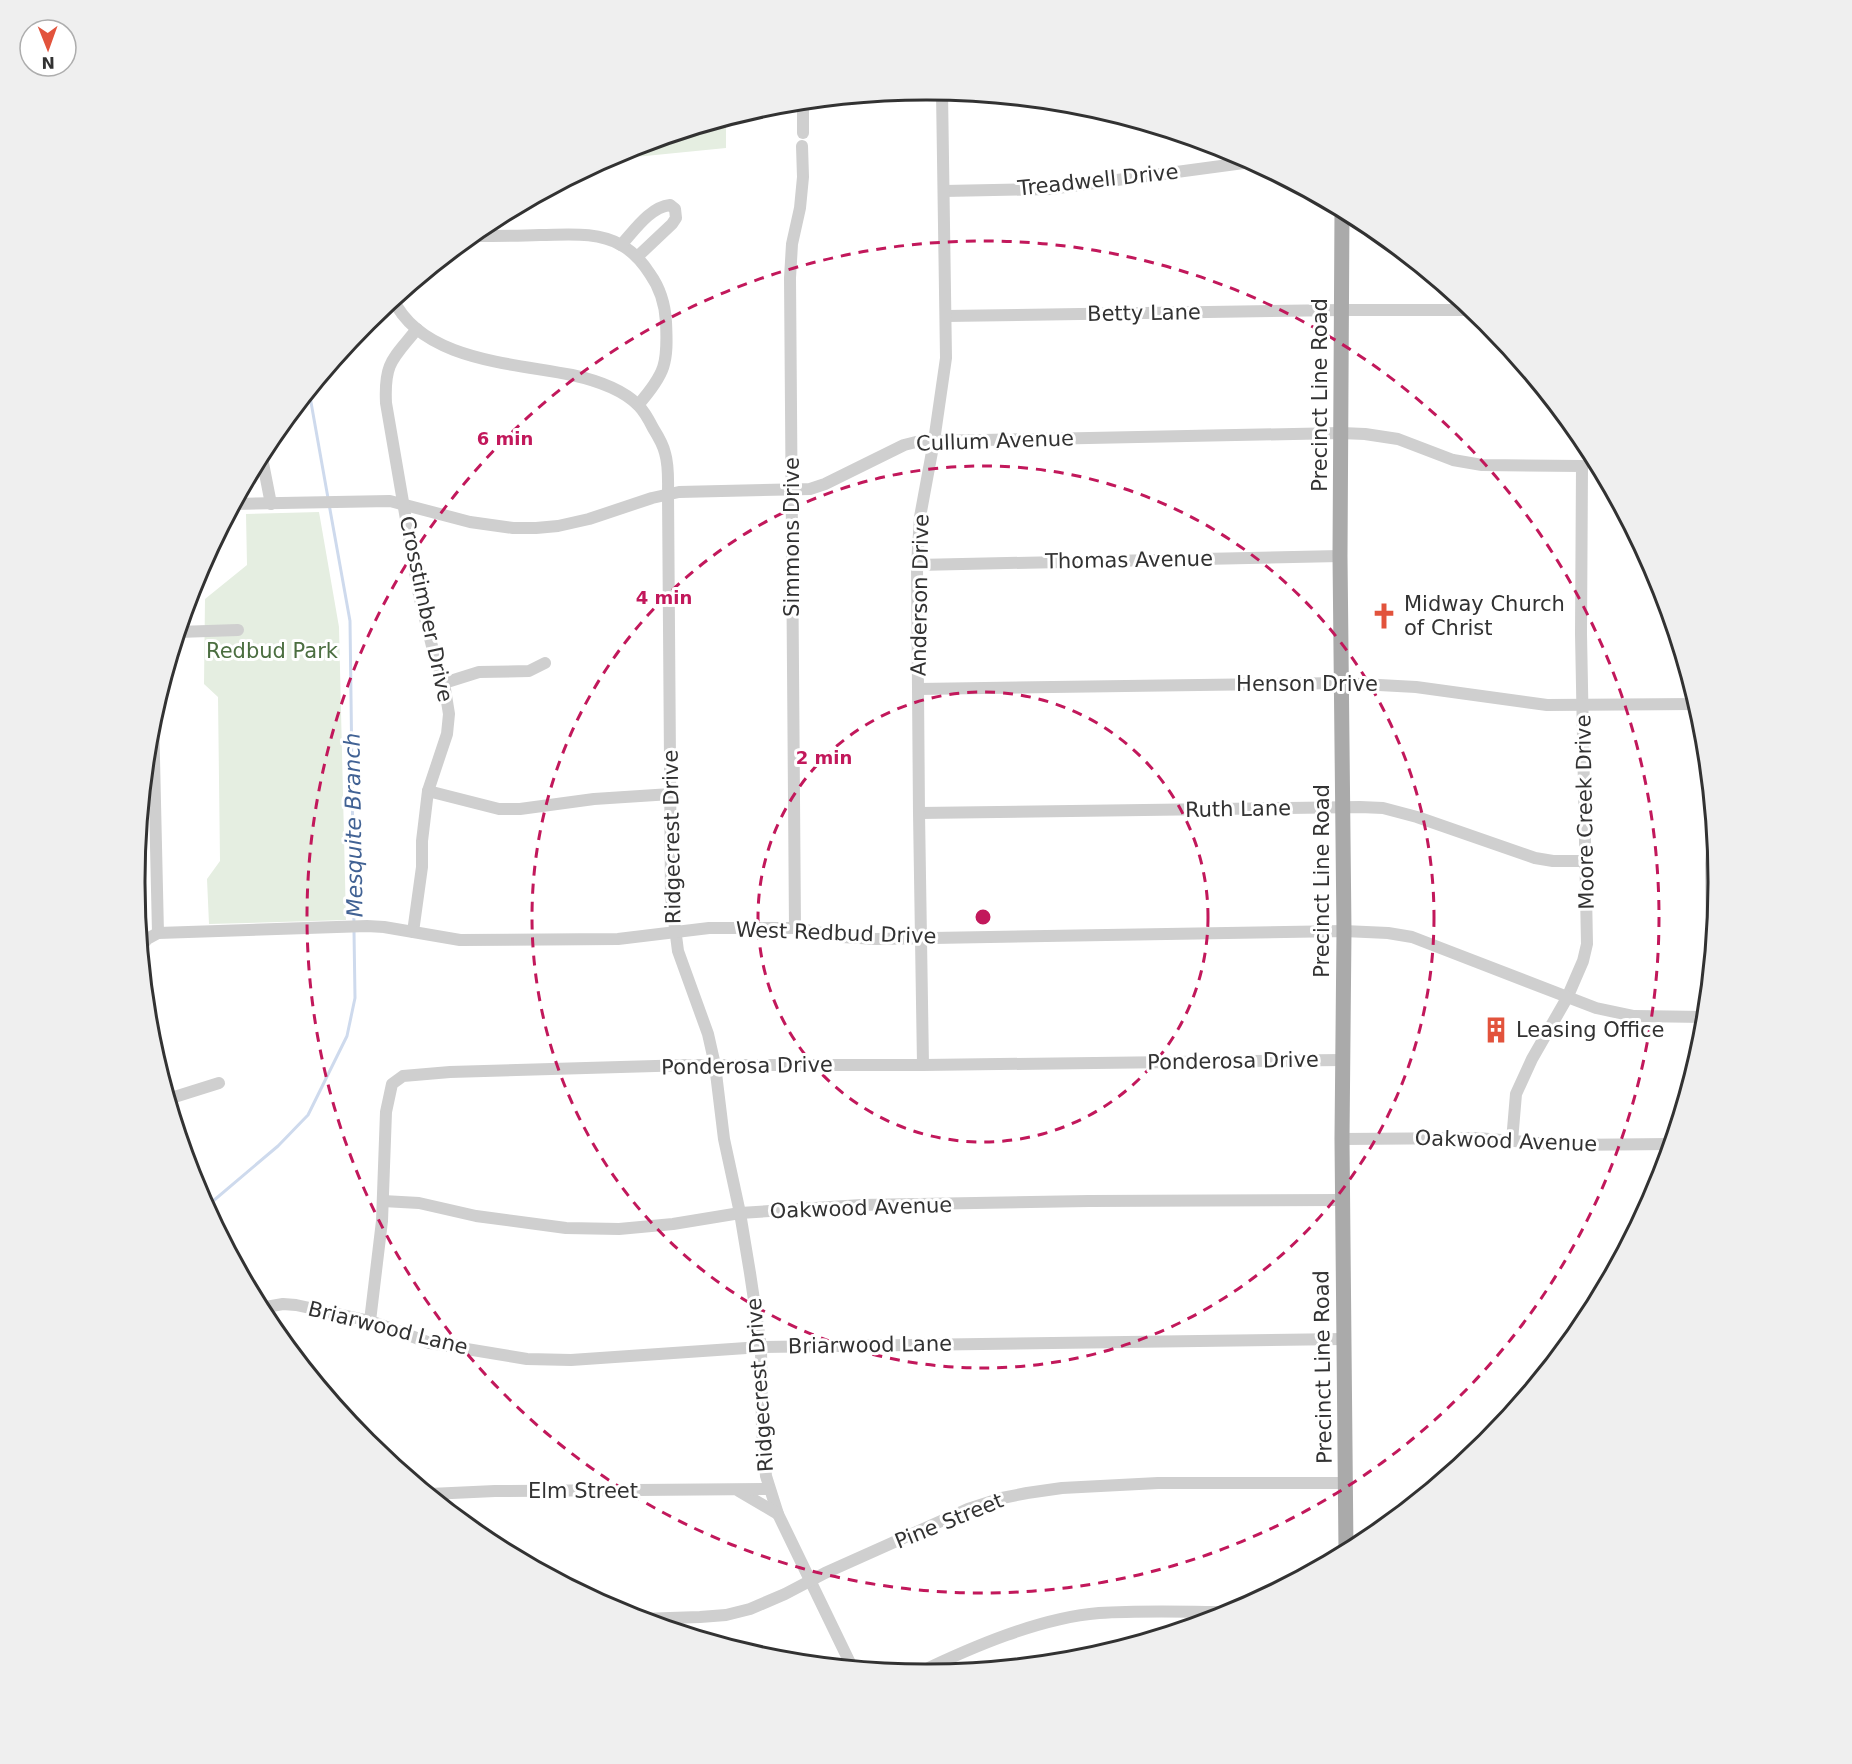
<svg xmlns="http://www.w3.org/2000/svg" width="1852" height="1764" viewBox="0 0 1852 1764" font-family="'DejaVu Sans',sans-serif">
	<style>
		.green { fill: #e5eee1 }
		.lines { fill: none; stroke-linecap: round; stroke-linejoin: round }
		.stream { stroke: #cedaed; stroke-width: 3 }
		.minor { stroke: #cfcfcf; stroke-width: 12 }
		.major { stroke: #aaa; stroke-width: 15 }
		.ring { fill: none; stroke: #c2185b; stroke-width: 3; stroke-dasharray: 10 8 }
		.labels { text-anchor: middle; stroke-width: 6; stroke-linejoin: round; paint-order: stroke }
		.street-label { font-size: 21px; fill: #323232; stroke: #fff }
		.poi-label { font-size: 21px; fill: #323232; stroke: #fff; text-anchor: start }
		.park-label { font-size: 21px; fill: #4b6e40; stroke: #fff }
		.water-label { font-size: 22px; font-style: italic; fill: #416294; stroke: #fff }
		.rim { fill: none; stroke: #323232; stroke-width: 3 }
		.centre { fill: #c2185b; stroke: #fff; stroke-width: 3 }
		.ring-label { font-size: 18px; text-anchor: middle; font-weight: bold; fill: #c2185b; stroke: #fff; stroke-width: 6; stroke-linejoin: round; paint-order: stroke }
	</style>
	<rect width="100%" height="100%" fill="#fff"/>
	<g class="green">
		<polygon points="726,119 726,148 605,160 623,150"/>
		<polygon points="319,512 339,627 346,920 209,924 207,879 220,861 218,697 204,684 205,599 247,565 246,514"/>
	</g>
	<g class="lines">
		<g class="stream">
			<polyline points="309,391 328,498"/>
			<polyline points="329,504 350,621 354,925"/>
			<polyline points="206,1207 278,1146 308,1115 347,1036 355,998 354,931"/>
		</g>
		<g class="minor">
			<polyline points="803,102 803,133"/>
			<polyline points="944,191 1050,189 1251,162"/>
			<path d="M471 236C494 236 517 236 540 235 566 235 597 231 621 245 634 252 643 263 650 274 660 288 665 305 666 322 668 363 666 373 638 405"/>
			<path d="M621 245C634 231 650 207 670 205L675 209 676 218 672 224 637 257"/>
			<path d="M393 299C422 361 514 363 572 375 595 380 621 388 638 405 644 411 649 420 653 428 658 436 663 444 665 453 669 466 668 481 668 494L671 897 678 951 708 1034 715 1065 724 1139 740 1213 750 1273 761 1347 762 1430 766 1476 778 1514 852 1667"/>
			<polyline points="946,316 1342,310 1471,310"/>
			<polyline points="261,453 271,504"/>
			<polyline points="234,504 390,501 470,522 513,528 536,528 558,526 589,519 652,498 679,492 810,489 825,484 904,445 916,442 934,441 1341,433 1365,434 1398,439 1453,460 1482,465 1582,466 1581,634 1587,944 1583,961 1567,998 1532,1059 1516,1094 1512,1141"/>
			<polyline points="917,565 1340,556"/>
			<polyline points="178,632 238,630"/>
			<polyline points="444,683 479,672 529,671 545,663"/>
			<polyline points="918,689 1342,683 1416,687 1547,705 1696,704"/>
			<polyline points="153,715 158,933"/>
			<polyline points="428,791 499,809 520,809 594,799 671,794"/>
			<polyline points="919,813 1360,807 1383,808 1417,817 1535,858 1553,861 1586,861"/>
			<polyline points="795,928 790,278 792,244 800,208 803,177 802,146"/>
			<path d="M413 932 422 867V841L428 791 447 734 449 714 444 683 433 650 419 595 386 403C384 362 393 359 417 329"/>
			<polyline points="1712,942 1711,864 1713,834"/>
			<polyline points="140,948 147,939 158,933 367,926 384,927 460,940 618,939 709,928 795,928 842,937 876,939 1344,931 1388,933 1412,937 1596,1008 1634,1016 1705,1017"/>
			<polyline points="923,1065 919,813 917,565 920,517 934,441 946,358 942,92"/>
			<polyline points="168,1099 219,1083"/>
			<polyline points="1342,1139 1477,1138 1563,1145 1670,1144"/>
			<polyline points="383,1201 419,1203 476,1216 566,1228 619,1229 673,1224 740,1213 861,1205 1089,1201 1342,1200"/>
			<polyline points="260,1308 283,1304 296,1305 370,1321 430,1343 527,1359 571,1360 761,1347 1344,1339"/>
			<polyline points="370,1321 382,1221 386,1112 392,1084 403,1076 450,1072 690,1065 923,1065 1343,1060"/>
			<polyline points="739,1491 778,1514"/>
			<polyline points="430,1494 495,1491 769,1489"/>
			<polyline points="640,1619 700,1617 726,1615 750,1609 785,1594 825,1573 968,1509 1002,1498 1027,1493 1062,1488 1158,1483 1345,1483"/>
			<path d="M918 1673C972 1647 1039 1618 1099 1613 1143 1610 1188 1612 1232 1612"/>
		</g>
		<polyline class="major" points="1342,211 1340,556 1344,931 1342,1139 1346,1551"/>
	</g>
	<g class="ring">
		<circle cx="983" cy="917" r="225"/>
		<circle cx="983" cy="917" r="451"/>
		<circle cx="983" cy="917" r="676"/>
	</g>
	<defs>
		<g id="church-bare" transform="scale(2.07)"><path d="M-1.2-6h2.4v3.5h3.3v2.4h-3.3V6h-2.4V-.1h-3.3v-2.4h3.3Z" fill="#e2533c" stroke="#fff" stroke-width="2.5" paint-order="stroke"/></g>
		<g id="building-bare" transform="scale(2.07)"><path d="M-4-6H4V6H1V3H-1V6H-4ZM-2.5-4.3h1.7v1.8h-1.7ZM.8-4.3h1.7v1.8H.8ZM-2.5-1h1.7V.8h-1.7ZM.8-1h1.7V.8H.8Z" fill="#e2533c" stroke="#fff" stroke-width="2.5" paint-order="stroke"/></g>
	</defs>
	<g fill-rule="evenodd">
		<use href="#church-bare" x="1384" y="616"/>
		<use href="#building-bare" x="1496" y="1030"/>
	</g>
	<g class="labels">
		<g class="street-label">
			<text transform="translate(1098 180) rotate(-6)" y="7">Treadwell Drive</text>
			<text transform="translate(1144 313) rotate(-1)" y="7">Betty Lane</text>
			<text transform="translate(1320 395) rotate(-90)" y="7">Precinct Line Road</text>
			<text transform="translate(995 441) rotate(-2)" y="7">Cullum Avenue</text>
			<text transform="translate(792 537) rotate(-90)" y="7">Simmons Drive</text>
			<text transform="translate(1129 560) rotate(-1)" y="7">Thomas Avenue</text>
			<text transform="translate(920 595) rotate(-89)" y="7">Anderson Drive</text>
			<text transform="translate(426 609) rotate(78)" y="7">Crosstimber Drive</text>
			<text x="1307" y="691">Henson Drive</text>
			<text transform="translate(1238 809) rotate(-1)" y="7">Ruth Lane</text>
			<text transform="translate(1585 812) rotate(-91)" y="7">Moore Creek Drive</text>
			<text transform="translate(672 837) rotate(-91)" y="7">Ridgecrest Drive</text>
			<text transform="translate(1322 881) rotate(-90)" y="7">Precinct Line Road</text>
			<text transform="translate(836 933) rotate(2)" y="7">West Redbud Drive</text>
			<text transform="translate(1233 1061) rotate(-1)" y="7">Ponderosa Drive</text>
			<text transform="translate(747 1066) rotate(-1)" y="7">Ponderosa Drive</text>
			<text transform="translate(1506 1141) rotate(2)" y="7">Oakwood Avenue</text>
			<text transform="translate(861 1208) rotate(-2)" y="7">Oakwood Avenue</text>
			<text transform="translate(388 1328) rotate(14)" y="7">Briarwood Lane</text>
			<text transform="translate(870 1345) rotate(-1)" y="7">Briarwood Lane</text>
			<text transform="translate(1323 1367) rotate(-91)" y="7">Precinct Line Road</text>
			<text transform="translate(760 1385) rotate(-94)" y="7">Ridgecrest Drive</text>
			<text x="583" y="1498">Elm Street</text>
			<text transform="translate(949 1521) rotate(-22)" y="7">Pine Street</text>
		</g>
		<g class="poi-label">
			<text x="1404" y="611">Midway Church<tspan x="1404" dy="24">of Christ</tspan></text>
			<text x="1516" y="1037">Leasing Office</text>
		</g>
		<g class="park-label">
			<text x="272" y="658">Redbud Park</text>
		</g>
		<g class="water-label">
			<text transform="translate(353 825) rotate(-91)" y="8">Mesquite Branch</text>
		</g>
	</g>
	<path d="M0 0H1852V1764H0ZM926 100H927A781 781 0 0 1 1708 881V883A781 781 0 0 1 927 1664H926A781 781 0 0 1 145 883V881A781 781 0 0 1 926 100Z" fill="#efefef" fill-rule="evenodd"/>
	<path class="rim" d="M926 100H927A781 781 0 0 1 1708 881V883A781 781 0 0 1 927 1664H926A781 781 0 0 1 145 883V881A781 781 0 0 1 926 100Z"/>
	<circle cx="983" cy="917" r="9" class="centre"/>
	<g class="ring-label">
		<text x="505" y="445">6 min</text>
		<text x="664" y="604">4 min</text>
		<text x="824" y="764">2 min</text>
	</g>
	<g transform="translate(48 48) rotate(179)"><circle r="28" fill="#ffffff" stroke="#adadad" stroke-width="1.5"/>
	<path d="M0-4.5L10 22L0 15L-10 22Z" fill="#e2533c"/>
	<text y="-9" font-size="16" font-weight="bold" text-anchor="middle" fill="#323232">N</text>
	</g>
</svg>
